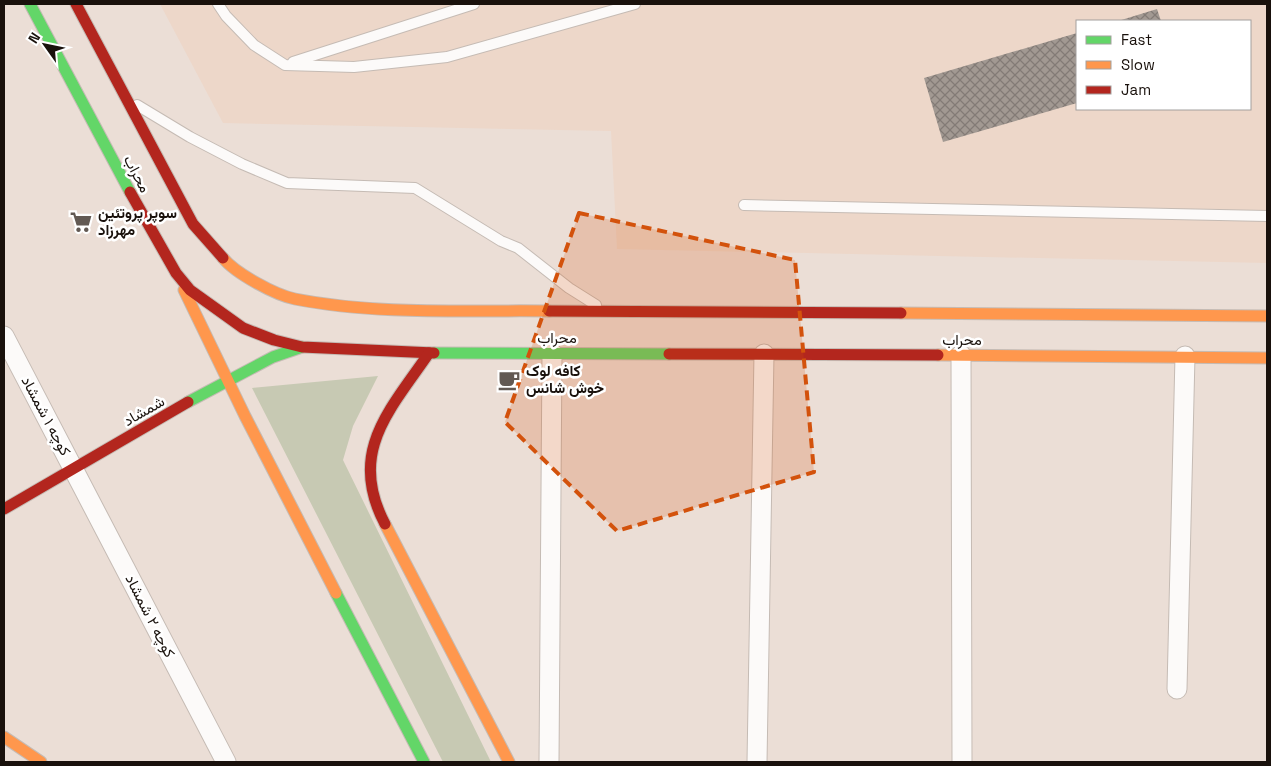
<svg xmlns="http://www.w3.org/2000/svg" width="1271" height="766" viewBox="0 0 1271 766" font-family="'Space Grotesk',Vazirmatn,sans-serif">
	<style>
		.built { fill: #edd7c9; fill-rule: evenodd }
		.park { fill: #c7c9b3 }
		.building { fill: url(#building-cross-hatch) }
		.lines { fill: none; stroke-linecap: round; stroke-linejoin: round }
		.lane-casing { stroke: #c5bbb4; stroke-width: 12 }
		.street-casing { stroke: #c5bbb4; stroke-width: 21 }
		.fast-casing { stroke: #c5bbb4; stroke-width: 13 }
		.slow-casing { stroke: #c5bbb4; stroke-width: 13 }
		.jam-casing { stroke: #c5bbb4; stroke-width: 13 }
		.lane { stroke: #fcfaf9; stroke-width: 10 }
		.street { stroke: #fcfaf9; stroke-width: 19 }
		.fast { stroke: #63d668; stroke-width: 11 }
		.slow { stroke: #ff974d; stroke-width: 11 }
		.jam { stroke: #b3261e; stroke-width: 11 }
		.marked { fill: #d3520c; fill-opacity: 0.2; stroke: #d3520c; stroke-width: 4; stroke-dasharray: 10 6; stroke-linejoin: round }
		.labels { text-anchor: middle; stroke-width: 5; stroke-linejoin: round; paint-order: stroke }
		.street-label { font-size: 15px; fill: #19110c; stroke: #fff }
		.poi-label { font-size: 15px; font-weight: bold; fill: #19110c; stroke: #fff; text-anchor: start }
	</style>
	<defs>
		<pattern id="building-cross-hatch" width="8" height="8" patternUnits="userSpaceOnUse" patternTransform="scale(1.25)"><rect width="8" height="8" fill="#a29992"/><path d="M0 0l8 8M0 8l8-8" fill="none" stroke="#837b76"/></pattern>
	</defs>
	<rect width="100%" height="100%" fill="#ebded6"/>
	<path class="built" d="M160 4H1267V263L617 249 611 131 223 123ZM1077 21H1250V109H1077Z"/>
	<polygon class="park" points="378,376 353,426 343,460 491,762 443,762 252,388"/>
	<g class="building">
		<polygon points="1157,9 1161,21 1118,21"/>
		<polygon points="1077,33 1077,103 943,142 924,78"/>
	</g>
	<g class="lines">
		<g class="lane-casing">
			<g id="lane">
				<polyline points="218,4 226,16 254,45 285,65 354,67 447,57 635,4"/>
				<polyline points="293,62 474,4"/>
				<polyline points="137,105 190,137 242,164 287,183 415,188 501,241 518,248 569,288 596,305"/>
				<polyline points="744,205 1267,216"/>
			</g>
		</g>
		<g class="street-casing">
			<g id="street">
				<polyline points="4,336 226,762"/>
				<polyline points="961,355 962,762"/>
				<polyline points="1177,689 1185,356"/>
				<polyline points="549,762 552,353"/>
				<polyline points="757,762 764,354"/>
			</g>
		</g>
		<g class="fast-casing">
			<g id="fast">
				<polyline points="30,4 130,192"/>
				<polyline points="434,353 669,354"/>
				<polyline points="188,402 273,357 302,347"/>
				<polyline points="336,593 424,762"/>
			</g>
		</g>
		<g class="slow-casing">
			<g id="slow">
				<path d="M223 258C235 273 275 295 295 299 377 315 465 310 549 311"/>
				<polyline points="184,290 245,416 336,593"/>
				<polyline points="901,313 1267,316"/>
				<polyline points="938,355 1267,358"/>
				<polyline points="385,524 509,762"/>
				<polyline points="4,737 41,762"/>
			</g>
		</g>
		<g class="jam-casing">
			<g id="jam">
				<polyline points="76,4 193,224 223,258"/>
				<polyline points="130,192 176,273 190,290 243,328 274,340 302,347 434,353"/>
				<polyline points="549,311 901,313"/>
				<polyline points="669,354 938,355"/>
				<polyline points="4,509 188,402"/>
				<path d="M385 524C347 452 390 410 429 353"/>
			</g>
		</g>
		<use href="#lane" class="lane"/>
		<use href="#street" class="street"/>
		<use href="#fast" class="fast"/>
		<use href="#slow" class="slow"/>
		<use href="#jam" class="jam"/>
	</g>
	<path class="marked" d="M579 213 795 260 814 472 617 531 505 422Z"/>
	<defs>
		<g id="supermarket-bare" transform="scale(1.725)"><path d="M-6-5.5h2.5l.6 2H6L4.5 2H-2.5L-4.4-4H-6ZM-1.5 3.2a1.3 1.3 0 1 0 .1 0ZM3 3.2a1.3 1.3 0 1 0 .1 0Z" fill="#625953" stroke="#fff" stroke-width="2.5" paint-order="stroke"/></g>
		<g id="cafe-bare" transform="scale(1.725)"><path d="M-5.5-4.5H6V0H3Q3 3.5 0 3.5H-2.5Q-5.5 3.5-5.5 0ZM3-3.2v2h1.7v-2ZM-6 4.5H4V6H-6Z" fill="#625953" stroke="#fff" stroke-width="2.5" paint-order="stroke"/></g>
	</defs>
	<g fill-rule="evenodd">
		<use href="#supermarket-bare" x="81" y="222"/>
		<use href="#cafe-bare" x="509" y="380"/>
	</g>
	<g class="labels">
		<g class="street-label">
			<text transform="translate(137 174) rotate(62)" y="5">محراب</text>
			<text x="557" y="343">محراب</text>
			<text x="962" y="345">محراب</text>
			<text transform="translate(144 411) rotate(-30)" y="5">شمشاد</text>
			<text transform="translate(46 416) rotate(62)" y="5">کوچه ۱ شمشاد</text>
			<text transform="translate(150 616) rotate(63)" y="5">کوچه ۲ شمشاد</text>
		</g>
		<g class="poi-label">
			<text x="98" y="218">سوپر پروتئین<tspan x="98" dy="17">مهرزاد</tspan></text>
			<text x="526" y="376">کافه لوک<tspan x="526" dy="17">خوش شانس</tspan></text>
		</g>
	</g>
	<rect width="1271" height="766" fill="none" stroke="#19110c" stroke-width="10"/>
	<rect x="1076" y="20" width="175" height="90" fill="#ffffff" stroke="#a3a09e"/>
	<rect x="1086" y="36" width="25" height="8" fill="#63d668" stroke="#a3a09e"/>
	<text x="1121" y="45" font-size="15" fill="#19110c">Fast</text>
	<rect x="1086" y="61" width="25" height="8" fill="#ff974d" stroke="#a3a09e"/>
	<text x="1121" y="70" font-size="15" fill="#19110c">Slow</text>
	<rect x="1086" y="86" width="25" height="8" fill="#b3261e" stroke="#a3a09e"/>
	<text x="1121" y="95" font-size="15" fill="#19110c">Jam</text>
	<g transform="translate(45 45) rotate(303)" stroke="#ffffff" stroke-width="4" paint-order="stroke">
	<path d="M0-4L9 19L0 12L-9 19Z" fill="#19110c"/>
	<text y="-8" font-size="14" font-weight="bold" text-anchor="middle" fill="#19110c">N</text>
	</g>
</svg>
